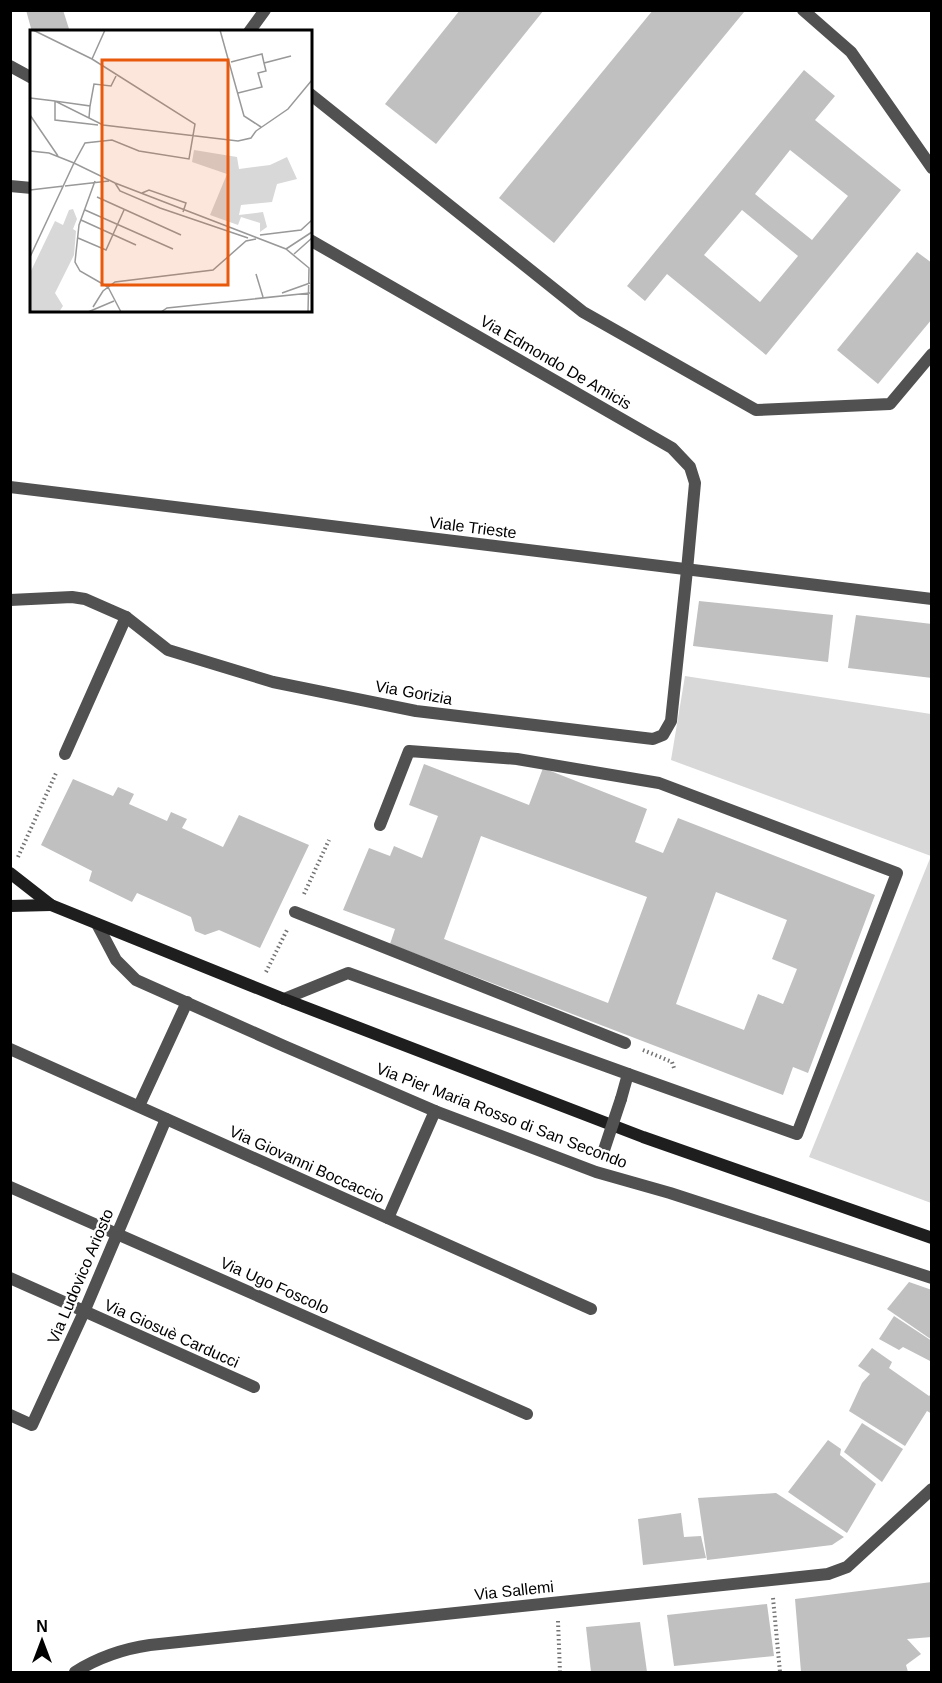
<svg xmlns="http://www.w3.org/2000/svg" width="942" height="1683" viewBox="0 0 942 1683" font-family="Helvetica,sans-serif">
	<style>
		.green { fill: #d8d8d8 }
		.building { fill: #c0c0c0; fill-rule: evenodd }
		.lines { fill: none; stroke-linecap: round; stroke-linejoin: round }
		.path { stroke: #737373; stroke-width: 4; stroke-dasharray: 1.5 3; stroke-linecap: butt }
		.service { stroke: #515151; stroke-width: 12 }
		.pedestrian { stroke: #515151; stroke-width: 12 }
		.minor { stroke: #515151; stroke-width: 12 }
		.tertiary { stroke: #515151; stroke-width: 12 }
		.secondary { stroke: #1e1e1e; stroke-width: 12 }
		.minor-bridge { stroke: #515151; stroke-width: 12 }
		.labels { text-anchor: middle; stroke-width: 5; stroke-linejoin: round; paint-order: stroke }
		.street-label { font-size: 16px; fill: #000; stroke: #fff }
		.inset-road { fill: none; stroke: #999; stroke-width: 1.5 }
		.view { fill: #e8590c; fill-opacity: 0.15; stroke: #e8590c; stroke-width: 3 }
		.inset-edge { fill: none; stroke: #000; stroke-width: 3 }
	</style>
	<rect width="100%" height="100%" fill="#fff"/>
	<g class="green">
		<polygon points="685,676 931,714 931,856 671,760"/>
		<polygon points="931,856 932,1203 931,1203 809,1157"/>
	</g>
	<g class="building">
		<polygon points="26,10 63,10 70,32 32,32"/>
		<polygon points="460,10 544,10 436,144 385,104"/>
		<polygon points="653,10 744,12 554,243 499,198"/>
		<path d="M804 70 835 96 815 120 901 190 766 355 667 274 645 301 627 286ZM790 150 848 196 812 240 755 194ZM742 210 798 256 760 302 704 255Z"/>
		<polygon points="917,252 932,263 932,319 878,384 837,350"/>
		<polygon points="699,601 833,615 828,662 693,646"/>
		<polygon points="856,615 932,624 932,678 848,668"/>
		<path d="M424 764 529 805 543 768 647 809 635 842 663 853 678 818 875 895 808 1073 793 1067 783 1095 390 944 395 929 343 910 369 848 390 856 394 846 422 858 438 816 409 805ZM481 836 647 897 608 1003 444 939ZM716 892 787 920 772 959 797 969 783 1004 758 994 744 1030 676 1004Z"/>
		<polygon points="73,779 113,796 118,787 134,794 129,804 167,821 171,812 187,819 182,828 223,847 239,815 309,845 260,948 219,930 205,935 195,931 191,917 137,893 132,902 89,881 92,871 41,845"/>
		<polygon points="909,1282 932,1290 932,1340 887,1309"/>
		<polygon points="894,1316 932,1341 932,1362 903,1347 899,1350 879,1339"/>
		<polygon points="872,1348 892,1362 889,1368 929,1396 932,1393 932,1414 927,1411 905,1446 849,1411 862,1383 870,1374 858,1366"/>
		<polygon points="862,1423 903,1449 882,1482 844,1452"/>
		<polygon points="828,1440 841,1449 840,1455 876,1484 847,1533 788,1492"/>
		<polygon points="776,1493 844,1537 832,1545 707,1560 698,1498"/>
		<polygon points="681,1513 684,1537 701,1536 706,1558 643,1565 638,1519"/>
		<polygon points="932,1582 932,1637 907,1639 921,1654 906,1665 908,1672 801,1672 795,1599"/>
		<polygon points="767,1604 774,1656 674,1666 667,1615"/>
		<polygon points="640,1622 647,1672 591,1672 586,1627"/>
	</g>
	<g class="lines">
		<g class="path">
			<polyline points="18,857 57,771"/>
			<polyline points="304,894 329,840"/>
			<polyline points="266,972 288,928"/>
			<polyline points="643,1050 672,1062 674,1068"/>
			<polyline points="773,1598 780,1672"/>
			<polyline points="558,1621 560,1672"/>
		</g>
		<g class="service">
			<polyline points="803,10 851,52 932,168"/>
			<polyline points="249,32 265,10"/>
			<polyline points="310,94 583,312 756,410 890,404 932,354"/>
			<polyline points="65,754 126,617"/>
			<polyline points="380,825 409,751 517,759 659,783 897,873 797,1134 628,1074"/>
		</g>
		<polyline class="pedestrian" points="295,912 625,1043"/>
		<g class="minor">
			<polyline points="10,66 32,78"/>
			<polyline points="10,186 32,188"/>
			<polyline points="310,240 672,448 690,467 695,483 687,570"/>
			<polyline points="97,924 116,960 136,980 284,1046 435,1111 596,1172 670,1193 932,1278"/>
			<polyline points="284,999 348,973 628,1074 621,1099"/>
			<polyline points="10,1049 591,1309"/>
			<polyline points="139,1106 187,1002"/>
			<polyline points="10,1187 527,1414"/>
			<polyline points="388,1218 435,1111"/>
			<polyline points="10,1278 254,1387"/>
			<polyline points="10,1415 32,1425 84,1312 166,1119"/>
		</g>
		<g class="tertiary">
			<polyline points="10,487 932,599"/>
			<polyline points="10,600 72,597 85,599 126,617 168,650 273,682 416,711 653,739 663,735 671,721 687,570"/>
			<path d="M75 1672C99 1657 122 1649 150 1645L828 1574 847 1567 932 1489"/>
		</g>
		<g class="secondary">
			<polyline points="10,873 51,905 284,999 643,1137 932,1238"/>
			<polyline points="10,906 51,905"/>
		</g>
		<polyline class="minor-bridge" points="603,1153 621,1099"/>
	</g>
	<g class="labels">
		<g class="street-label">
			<text transform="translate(556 362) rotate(30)" y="6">Via Edmondo De Amicis</text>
			<text transform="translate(473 527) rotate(7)" y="6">Viale Trieste</text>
			<text transform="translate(414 692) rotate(10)" y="6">Via Gorizia</text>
			<text transform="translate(502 1115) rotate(21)" y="6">Via Pier Maria Rosso di San Secondo</text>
			<text transform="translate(307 1164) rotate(24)" y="6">Via Giovanni Boccaccio</text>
			<text transform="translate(80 1276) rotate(-67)" y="6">Via Ludovico Ariosto</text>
			<text transform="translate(275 1285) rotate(24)" y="6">Via Ugo Foscolo</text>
			<text transform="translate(172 1333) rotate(24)" y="6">Via Giosuè Carducci</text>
			<text transform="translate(514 1590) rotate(-6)" y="6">Via Sallemi</text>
		</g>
	</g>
	<g transform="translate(30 30)">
		<rect width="282" height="282" fill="#fff"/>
		<path d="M164 120 207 127 209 139 240 135 257 127 267 149 247 154 242 172 211 175 209 185 233 182 237 197 230 202V193L211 187 208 195 180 185 197 144 162 132ZM43 179 47 189 43 199 46 201 44 225 25 263 33 276 29 282H0V243L25 191 33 195 39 180Z" fill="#d8d8d8"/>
		<path class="inset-road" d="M190 0 214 86 231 97M62 29 75 0M201 32 232 24 234 33 261 26M208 63 232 57 228 43 236 41 234 33M0 68 25 71 73 95 208 111 221 108 226 101M60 76 64 54 81 56 86 46M0 85 28 126M59 88 60 76 25 71V90L68 95M226 101 258 79 282 50M0 121 19 123 44 133 55 113 82 110 109 121 159 129 165 94 62 29 3 0M65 151 49 195 45 232 50 241 78 257M85 153 90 161 130 178 218 208M35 156 79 151M0 160 34 156M112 163 119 160 156 173 153 182M67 167 151 205M55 180 143 219M51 190 106 215M230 205 271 200 282 190M48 208 76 220 94 180M256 219 282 202M264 224 282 208M0 227 44 133 85 153 256 219 279 238 278 282M226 244 233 267M78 257 91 282M252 263 280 253M63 277 73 261 85 252 183 240 216 211 226 209M58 282 84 271M131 282 137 278 280 263"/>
		<path class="view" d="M72 30H198V255H72Z"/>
		<rect width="282" height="282" class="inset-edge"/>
	</g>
	<rect width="942" height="1683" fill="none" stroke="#000000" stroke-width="24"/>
	<g transform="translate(42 1641)" stroke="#ffffff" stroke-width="4.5" paint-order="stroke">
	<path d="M0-4.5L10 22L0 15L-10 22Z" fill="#000000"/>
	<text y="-9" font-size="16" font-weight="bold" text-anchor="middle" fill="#000000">N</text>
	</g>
</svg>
